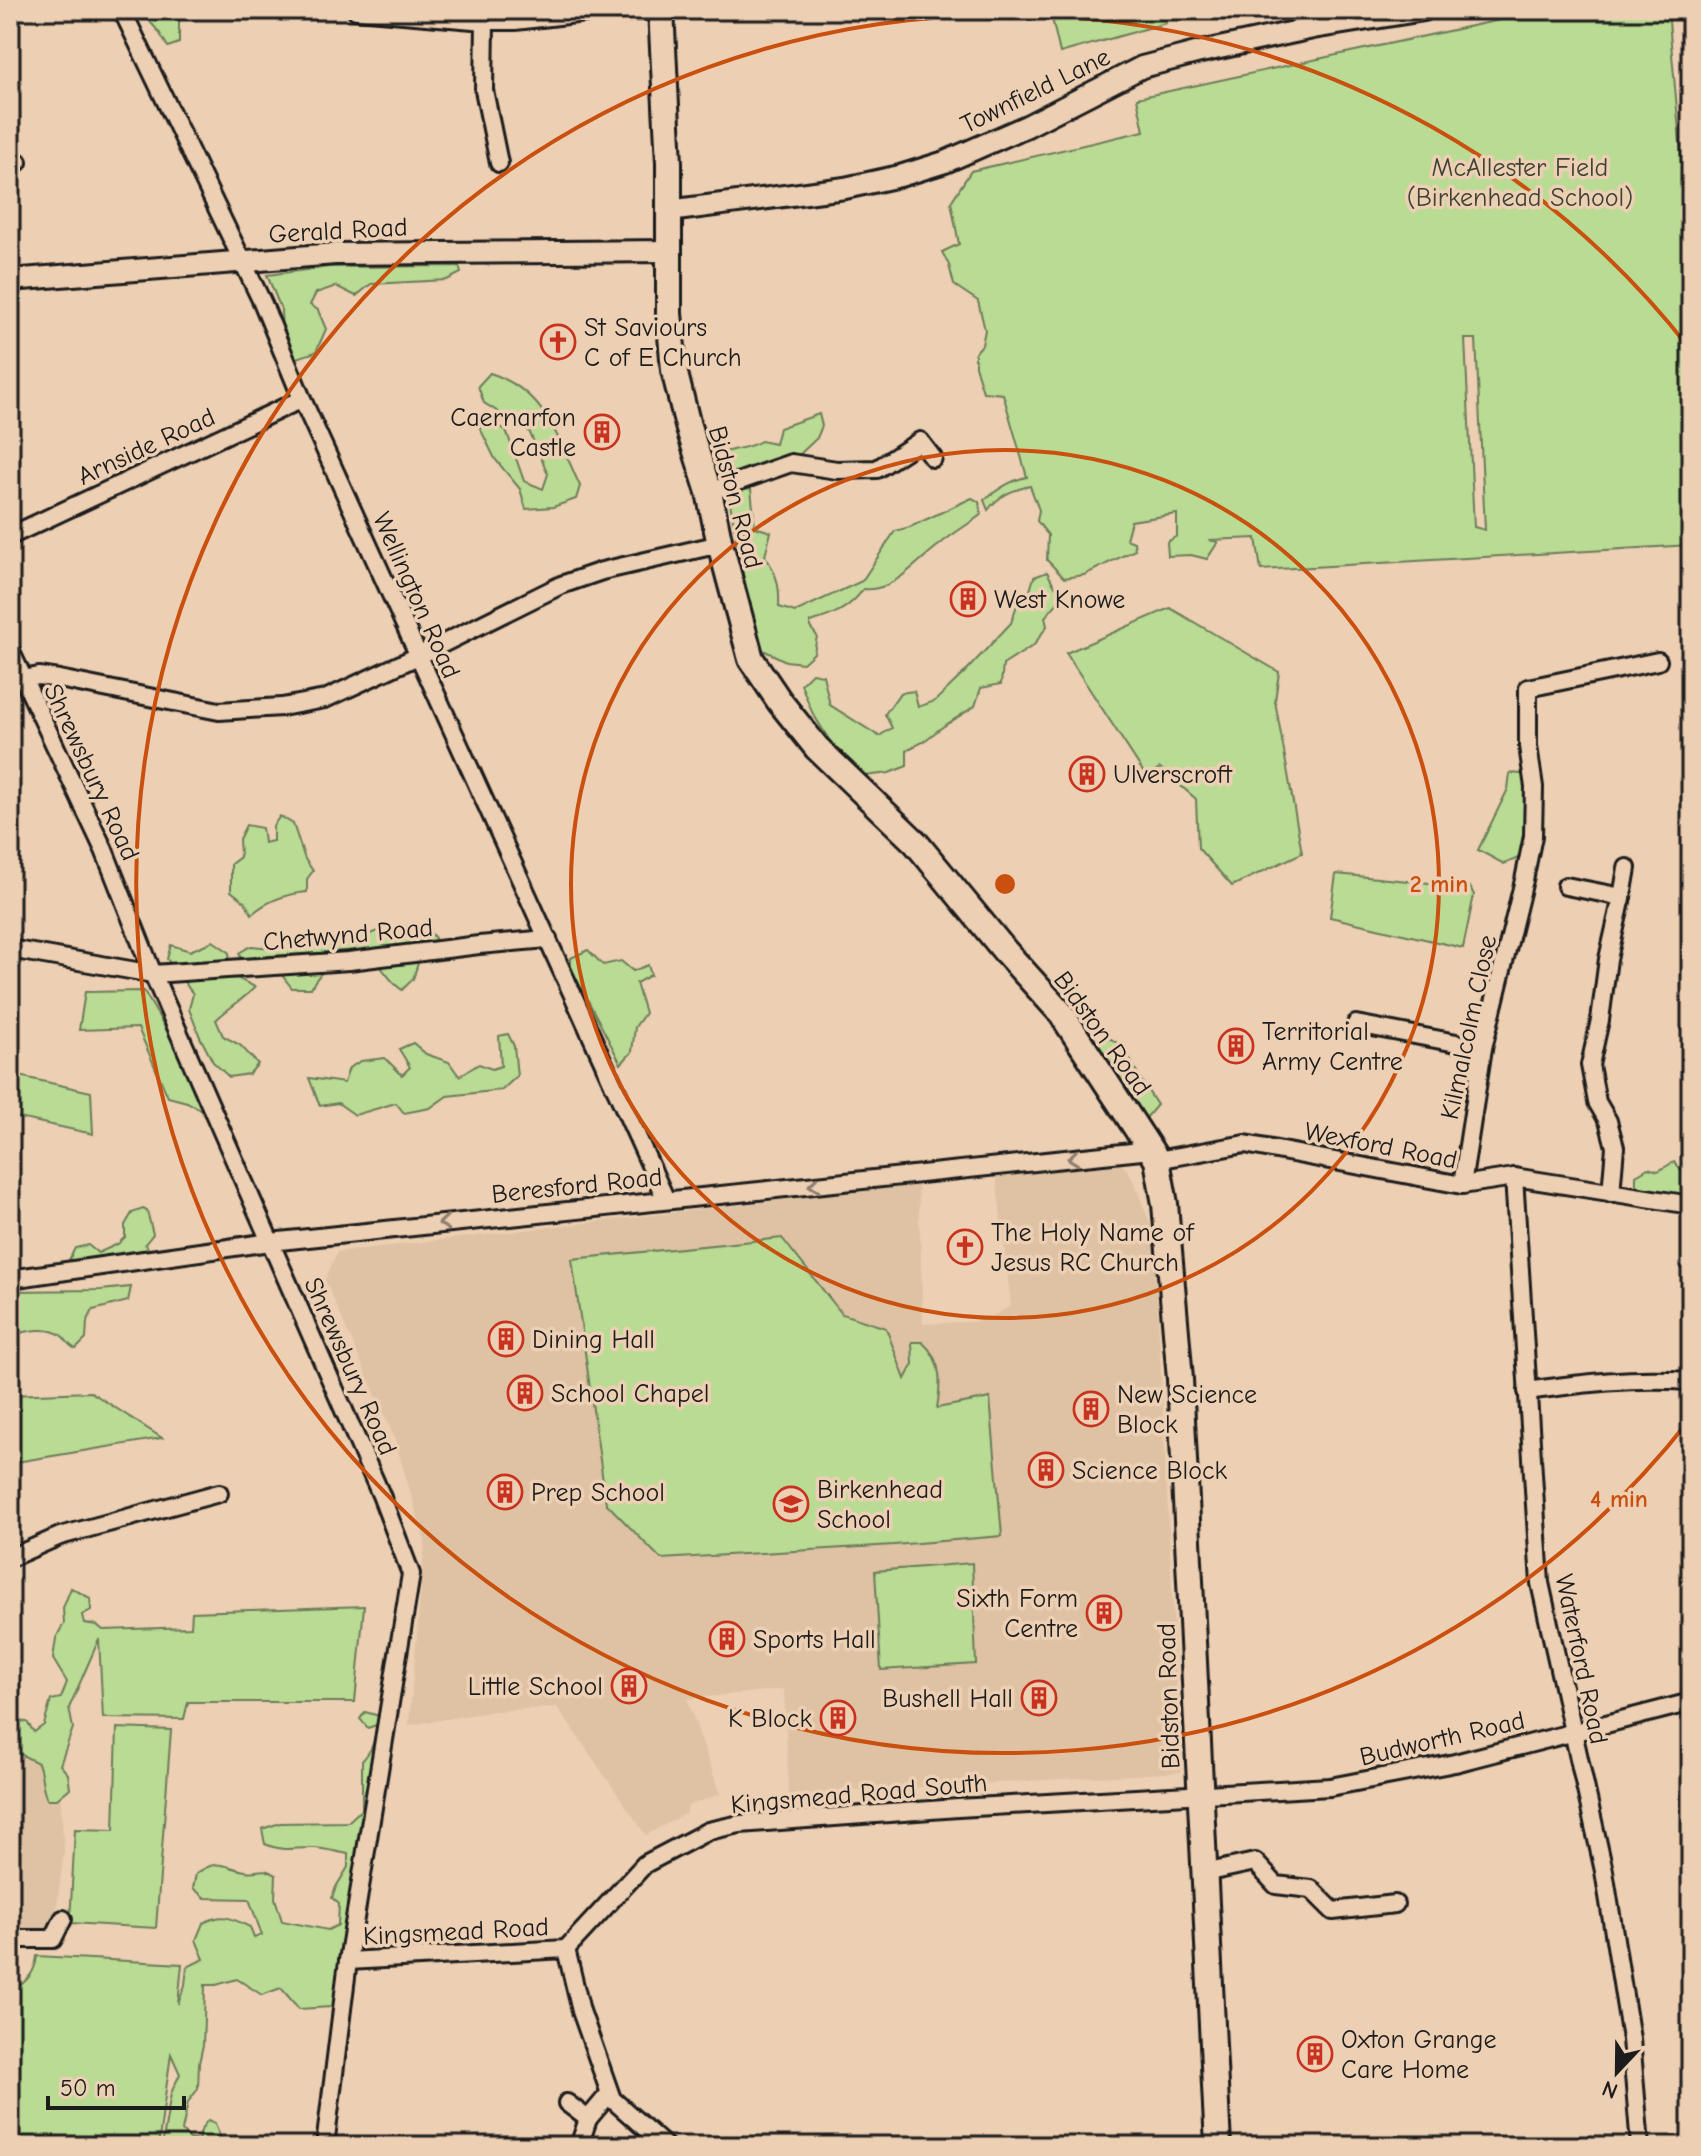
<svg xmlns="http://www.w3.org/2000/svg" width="1701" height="2156" viewBox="0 0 1701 2156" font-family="'Comic Neue',sans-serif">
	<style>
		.built { fill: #dec2a3 }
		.green { fill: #badb94; stroke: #6b7c58; stroke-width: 2; fill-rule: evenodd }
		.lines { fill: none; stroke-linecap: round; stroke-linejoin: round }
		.minor-casing { stroke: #1c1c1c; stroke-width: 22 }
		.tertiary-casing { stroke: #1c1c1c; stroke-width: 26 }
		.secondary-casing { stroke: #1c1c1c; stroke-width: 30 }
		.minor { stroke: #edcfb3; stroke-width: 16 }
		.tertiary { stroke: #edcfb3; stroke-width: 20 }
		.secondary { stroke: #edcfb3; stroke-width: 24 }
		.oneway { stroke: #8f7e6f }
		.ring { fill: none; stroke: #c9500e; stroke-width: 4 }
		.labels { text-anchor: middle; stroke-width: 7; stroke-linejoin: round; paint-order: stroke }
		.street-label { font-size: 26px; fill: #1c1c1c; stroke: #edcfb3 }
		.park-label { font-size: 26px; fill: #3c4234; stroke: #edcfb3 }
		.poi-label { font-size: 26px; fill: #1c1c1c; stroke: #edcfb3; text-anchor: start }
		.centre { fill: #c9500e; stroke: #edcfb3; stroke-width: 4 }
		.ring-label { font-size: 24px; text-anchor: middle; font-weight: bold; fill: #c9500e; stroke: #edcfb3; stroke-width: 7; stroke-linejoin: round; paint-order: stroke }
	</style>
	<rect width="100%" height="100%" fill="#edcfb3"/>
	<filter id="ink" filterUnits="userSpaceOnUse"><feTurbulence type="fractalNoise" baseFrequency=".0125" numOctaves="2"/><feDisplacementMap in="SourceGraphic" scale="16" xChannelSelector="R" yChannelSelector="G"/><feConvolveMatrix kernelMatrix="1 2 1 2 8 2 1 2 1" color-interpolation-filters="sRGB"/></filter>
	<g filter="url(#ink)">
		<g class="built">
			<polygon points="1114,1161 1119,1162 1125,1167 1132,1178 1155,1235 1154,1236 1181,1772 789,1795 784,1689 687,1699 720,1794 688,1806 686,1813 646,1835 557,1707 495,1711 409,1725 425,1541 394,1437 325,1280 337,1252 918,1184 923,1324 984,1321 1011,1306 996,1174"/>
			<polygon points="56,1729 64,1852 56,1913 52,1927 36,1930 10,1928 10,1731"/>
		</g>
		<g class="green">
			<polygon points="149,10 179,10 179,43 168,47 159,32 145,16"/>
			<polygon points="1050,10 1163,10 1166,23 1060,53"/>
			<path d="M1546 10H1668L1691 264V545L1261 570 1256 538 1209 540 1218 542 1207 559 1191 555 1168 556 1167 542 1177 536V514L1131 521 1126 539 1134 542 1135 550 1084 575 1064 578 1047 560 1048 535 1037 521 1039 510 1030 486C1013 490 999 495 988 510L984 500C997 490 1011 480 1027 477L1003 394 983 392 975 366V353L982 345 985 330 978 301 954 285 949 265 942 252 959 244 951 202 971 171 1144 131 1137 98ZM1465 339H1476L1485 530 1474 527Z"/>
			<polygon points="459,266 461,273 447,280 371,284 356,296 336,286 316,293 310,305 318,310 326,329 316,352 293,359 282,336 281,309 267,275 329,267"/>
			<path d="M490 373C545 391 558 438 580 486L576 499 553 507 526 509 520 489 495 459 477 422 489 421 506 430 524 481 543 489 548 474 529 431 484 403 478 386Z"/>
			<path d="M819 414 822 426 817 438 798 456 772 461 746 483 725 474 719 463 725 452C738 448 750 448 761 441L775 444 779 428Z"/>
			<path d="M751 489 755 527 771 532 765 556C777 573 780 587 779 607L795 612 862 581 895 531 910 527 972 498 979 502 981 515C967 525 952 534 939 545 917 561 893 593 863 589 851 608 832 616 810 622V627L817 636 814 653 803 663 786 661 761 649C746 600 739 549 729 498L737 490Z"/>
			<polygon points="1047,572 1054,585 1066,593 1045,617 1047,626 1034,645 1003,665 1001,684 981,688 975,706 941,728 923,742 907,750 907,766 889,773 865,776 848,766 828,738 812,712 801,684 812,673 823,675 830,705 879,736 892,728 885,714 900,693 914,691 918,707 935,701 965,672 1011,623 1018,602 1028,597 1034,577"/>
			<polygon points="1170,608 1279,672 1275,701 1302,853 1232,886 1198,848 1196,799 1160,768 1146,776 1066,653"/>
			<polygon points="1510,773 1532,775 1526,855 1504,864 1478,850 1508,789"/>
			<path d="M280 816 293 824 305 859 313 871 307 879V892C286 894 268 900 252 914L245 902 231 891V864L240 857 239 839 246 825 262 828 264 843 273 841V826Z"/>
			<polygon points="1336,874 1470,887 1474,895 1463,948 1330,917"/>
			<path d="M422 924 435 938 429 955 419 960 413 979 402 990C390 982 386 971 375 961 345 965 326 958 311 988H292L281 974 276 958 247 974 239 953 251 946 273 948 286 940 306 942 360 938 380 930Z"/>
			<path d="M213 941 229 952 231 975 255 987C243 1000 228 1008 216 1020L223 1036 240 1045 258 1064 249 1074 229 1077 213 1062 200 1037 189 1009 193 994 167 959 171 945 190 951Z"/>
			<polygon points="588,950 603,965 621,961 633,971 648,965 651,975 636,983 645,1013 635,1027 632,1052 621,1064 571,968 571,958"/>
			<polygon points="144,991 186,1064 205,1112 187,1102 168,1097 138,1028 79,1030 85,992"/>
			<polygon points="508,1034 514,1046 517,1076 502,1090 447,1096 430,1108 404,1113 396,1103 355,1115 338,1103 320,1106 309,1078 344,1083 349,1068 361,1061 385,1058 402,1075 410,1067 399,1049 413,1043 426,1054 449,1062 459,1076 479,1064 492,1069 501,1066 499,1036"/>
			<polygon points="1099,1038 1111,1039 1124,1048 1141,1080 1157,1105 1141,1124 1093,1046"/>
			<polygon points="10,1074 91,1092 93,1134 10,1116"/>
			<polygon points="1674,1162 1684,1174 1691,1177 1691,1198 1636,1191 1636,1175 1648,1168 1658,1171"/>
			<polygon points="143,1209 147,1211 153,1234 145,1244 153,1254 70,1274 68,1262 75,1248 88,1245 98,1253 118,1244 125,1237 125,1225 132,1213"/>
			<path d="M782 1238 842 1314 886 1328 905 1379 913 1364 912 1342H922C943 1360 941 1384 937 1408L990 1398 1002 1536 894 1545 661 1559 606 1503 572 1259Z"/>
			<path d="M131 1287 128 1301 93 1310 87 1322 86 1339 76 1349C68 1346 68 1341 62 1336 48 1325 25 1332 10 1335V1291L101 1290Z"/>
			<polygon points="91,1392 162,1438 10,1463 10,1395"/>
			<polygon points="972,1563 976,1664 881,1670 875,1571"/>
			<path d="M71 1588 90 1598 91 1610 82 1615 84 1623 97 1625 103 1630 191 1627 192 1612 364 1606 355 1702H188L184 1719 103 1718 99 1639 69 1708 73 1728 60 1765 68 1774 70 1788 57 1799H47C41 1786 43 1775 38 1763L10 1749V1721L27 1722 34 1732 44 1725 51 1700 61 1698 67 1682 53 1659 56 1638 64 1623 63 1608Z"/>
			<path d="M365 1712 376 1715 391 1726 349 1994 331 2007 299 2009 281 1988 262 1995 237 1979 216 1985H205L204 2019 203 2045 199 2063 198 2089 188 2102 182 2131 190 2139 198 2140 202 2128 208 2120 215 2123 220 2138 215 2146H162L171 2093 180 2074 171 2054 158 2146H10V1994C24 1982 35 1976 37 1956L182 1964 178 2004 185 1985 187 1967 204 1959 196 1940 203 1923C223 1913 230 1917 250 1927L254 1938 262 1935 249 1899 205 1898 193 1888 196 1874C217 1858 222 1866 245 1871 261 1874 258 1865 276 1875L275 1898 282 1921 328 1930 338 1925 339 1904 332 1898 336 1887 348 1867V1854C337 1852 326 1849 315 1848 295 1847 284 1853 265 1844L262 1829 280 1823 348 1822 362 1809V1761C372 1750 376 1740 376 1725L368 1728 360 1719Z"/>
			<polygon points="117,1728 171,1730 156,1928 70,1923 75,1829 114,1830"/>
		</g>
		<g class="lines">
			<g class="minor-casing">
				<g id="minor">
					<polyline points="122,10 263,304 302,399 666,1200"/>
					<polyline points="356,10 485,21 515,21 585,13 661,10"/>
					<polyline points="485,21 484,90 499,163"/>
					<polyline points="10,162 18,162"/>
					<polyline points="709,492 791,463 837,470 877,469 920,441 933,458"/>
					<polyline points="10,536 302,399"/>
					<polyline points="10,650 104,850 153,974 381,1495 411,1574 348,1961 325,2146"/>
					<polyline points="23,679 39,676 59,679 219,711 282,707 325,699 418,656 561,585 602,571 720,544"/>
					<polyline points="1566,886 1622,897 1608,959 1600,1020 1590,1065 1597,1102 1608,1121 1615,1147 1611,1193"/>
					<polyline points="1622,897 1627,868"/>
					<polyline points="10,949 153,974 349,961 479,945 548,939"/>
					<polyline points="1356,1024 1483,1048"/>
					<polyline points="1157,1160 1245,1144 1462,1185 1514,1177 1691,1205"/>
					<polyline points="1514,1177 1540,1583 1604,1871 1631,2039 1640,2146"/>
					<polyline points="1462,1185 1483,1048 1524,880 1533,836 1534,787 1528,746 1528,688 1658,661"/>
					<polyline points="10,1279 270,1242 1151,1150"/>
					<path d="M1527 1391C1584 1383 1632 1377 1689 1381L1691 1383"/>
					<polyline points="10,1558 60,1536 219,1493"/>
					<polyline points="1204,1873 1255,1862 1276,1885 1311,1889 1333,1911 1395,1904"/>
					<polyline points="10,1939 53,1939 63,1919"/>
					<polyline points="566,1949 645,1864 708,1831 740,1824 958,1808 1330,1787 1455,1763 1691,1702"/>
					<polyline points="566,1949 581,2011 612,2099 665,2146"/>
					<polyline points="348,1961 566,1949"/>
					<polyline points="567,2103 588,2119"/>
					<polyline points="579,2146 588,2119 609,2094"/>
				</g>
			</g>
			<g class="tertiary-casing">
				<g id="tertiary">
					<polyline points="669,211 845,188 900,176 945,162 1027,126 1142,67 1196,53 1313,28 1424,10"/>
					<polyline points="10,280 335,254 669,251"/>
				</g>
			</g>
			<g class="secondary-casing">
				<polyline id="secondary" points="661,10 669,163 669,313 674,370 688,426 709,492 719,540 751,659 780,702 817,748 916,843 1005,951 1061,1013 1157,1160 1165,1204 1180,1379 1218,2146"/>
			</g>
			<use href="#minor" class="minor"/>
			<use href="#tertiary" class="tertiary"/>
			<use href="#secondary" class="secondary"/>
		</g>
		<defs><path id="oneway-chevron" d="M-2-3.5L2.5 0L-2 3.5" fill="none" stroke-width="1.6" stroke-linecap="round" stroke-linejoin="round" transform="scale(2)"/></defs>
		<g class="oneway">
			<use href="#oneway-chevron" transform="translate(1073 1158) rotate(174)"/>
			<use href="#oneway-chevron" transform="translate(814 1185) rotate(174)"/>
			<use href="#oneway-chevron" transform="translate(444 1223) rotate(174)"/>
		</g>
	</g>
	<g class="ring">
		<circle cx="1005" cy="884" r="434"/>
		<path d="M1690 1419A869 869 0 1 1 1690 349"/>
	</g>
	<defs>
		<g id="church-ring" transform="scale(1.8)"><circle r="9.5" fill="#edcfb3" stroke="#c8321e" stroke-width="1.5"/><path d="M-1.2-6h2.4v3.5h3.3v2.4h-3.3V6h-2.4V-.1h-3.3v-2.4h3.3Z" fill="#c8321e"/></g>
		<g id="building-ring" transform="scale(1.8)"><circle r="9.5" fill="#edcfb3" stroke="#c8321e" stroke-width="1.5"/><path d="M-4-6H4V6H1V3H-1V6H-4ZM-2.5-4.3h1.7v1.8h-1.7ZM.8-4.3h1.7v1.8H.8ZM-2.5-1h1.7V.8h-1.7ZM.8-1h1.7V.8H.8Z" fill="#c8321e"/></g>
		<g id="school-ring" transform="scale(1.8)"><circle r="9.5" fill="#edcfb3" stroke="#c8321e" stroke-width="1.5"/><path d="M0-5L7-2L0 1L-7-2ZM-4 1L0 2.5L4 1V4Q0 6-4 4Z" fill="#c8321e"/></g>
	</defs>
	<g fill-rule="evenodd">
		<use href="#church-ring" x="558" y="342"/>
		<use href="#building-ring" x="602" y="432"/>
		<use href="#building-ring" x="968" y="599"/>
		<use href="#building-ring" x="1087" y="774"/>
		<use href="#building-ring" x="1236" y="1046"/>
		<use href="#church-ring" x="965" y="1247"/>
		<use href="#building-ring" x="506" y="1339"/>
		<use href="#building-ring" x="525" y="1393"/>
		<use href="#building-ring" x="1091" y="1409"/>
		<use href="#building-ring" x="1046" y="1470"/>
		<use href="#building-ring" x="505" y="1492"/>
		<use href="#school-ring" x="791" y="1504"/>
		<use href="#building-ring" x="1104" y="1613"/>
		<use href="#building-ring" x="727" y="1639"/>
		<use href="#building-ring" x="629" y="1686"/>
		<use href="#building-ring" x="1039" y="1698"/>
		<use href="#building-ring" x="838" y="1718"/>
		<use href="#building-ring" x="1315" y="2054"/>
	</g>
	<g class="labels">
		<g class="street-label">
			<text transform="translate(1035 90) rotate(-26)" y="9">Townfield Lane</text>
			<text transform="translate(338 230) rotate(-3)" y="9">Gerald Road</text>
			<text transform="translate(146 446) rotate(-25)" y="9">Arnside Road</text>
			<text transform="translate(736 497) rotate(75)" y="9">Bidston Road</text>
			<text transform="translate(417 595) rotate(66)" y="9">Wellington Road</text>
			<text transform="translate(92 772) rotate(65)" y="9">Shrewsbury Road</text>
			<text transform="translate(348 934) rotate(-5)" y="9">Chetwynd Road</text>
			<text transform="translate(1468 1027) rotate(-78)" y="9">Kilmalcolm Close</text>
			<text transform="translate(1103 1033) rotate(54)" y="9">Bidston Road</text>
			<text transform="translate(1381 1145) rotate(11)" y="9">Wexford Road</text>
			<text transform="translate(577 1185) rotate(-6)" y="9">Beresford Road</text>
			<text transform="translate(351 1366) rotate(66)" y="9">Shrewsbury Road</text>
			<text transform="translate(1582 1659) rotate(78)" y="9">Waterford Road</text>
			<text transform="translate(1168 1696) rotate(-92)" y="9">Bidston Road</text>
			<text transform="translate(1442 1738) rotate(-13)" y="9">Budworth Road</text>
			<text transform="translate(859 1793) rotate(-5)" y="9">Kingsmead Road South</text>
			<text transform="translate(456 1931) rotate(-3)" y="9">Kingsmead Road</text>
		</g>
		<g class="park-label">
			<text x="1520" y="176">McAllester Field<tspan x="1520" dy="30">(Birkenhead School)</tspan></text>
		</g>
		<g class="poi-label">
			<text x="584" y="336">St Saviours<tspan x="584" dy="30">C of E Church</tspan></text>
			<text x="576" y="426" text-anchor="end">Caernarfon<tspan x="576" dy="30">Castle</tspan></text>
			<text x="994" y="608">West Knowe</text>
			<text x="1113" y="783">Ulverscroft</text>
			<text x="1262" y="1040">Territorial<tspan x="1262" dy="30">Army Centre</tspan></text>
			<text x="991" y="1241">The Holy Name of<tspan x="991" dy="30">Jesus RC Church</tspan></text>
			<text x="532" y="1348">Dining Hall</text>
			<text x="551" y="1402">School Chapel</text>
			<text x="1117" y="1403">New Science<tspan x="1117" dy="30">Block</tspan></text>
			<text x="1072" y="1479">Science Block</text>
			<text x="817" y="1498">Birkenhead<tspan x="817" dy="30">School</tspan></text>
			<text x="531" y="1501">Prep School</text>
			<text x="1078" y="1607" text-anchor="end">Sixth Form<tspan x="1078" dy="30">Centre</tspan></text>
			<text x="753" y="1648">Sports Hall</text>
			<text x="603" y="1695" text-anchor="end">Little School</text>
			<text x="1013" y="1707" text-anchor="end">Bushell Hall</text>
			<text x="812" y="1727" text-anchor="end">K Block</text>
			<text x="1341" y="2048">Oxton Grange<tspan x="1341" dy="30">Care Home</tspan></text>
		</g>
	</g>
	<circle cx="1005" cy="884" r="12" class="centre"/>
	<g class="ring-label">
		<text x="1439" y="892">2 min</text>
		<text x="1619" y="1507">4 min</text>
	</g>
	<rect width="1701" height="2156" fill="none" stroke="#edcfb3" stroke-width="40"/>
	<rect x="20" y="20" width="1661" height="2116" fill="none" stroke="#1c1c1c" stroke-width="3" filter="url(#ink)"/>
	<g transform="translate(1617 2072) rotate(202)" stroke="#edcfb3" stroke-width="6" paint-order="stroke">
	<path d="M0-6L14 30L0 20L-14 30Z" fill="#1c1c1c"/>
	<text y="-12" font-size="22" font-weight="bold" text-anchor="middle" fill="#1c1c1c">N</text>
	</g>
	<path d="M48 2096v12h136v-12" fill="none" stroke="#1c1c1c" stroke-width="4"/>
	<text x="60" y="2096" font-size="24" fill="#1c1c1c" stroke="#edcfb3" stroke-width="6" paint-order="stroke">50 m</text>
</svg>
